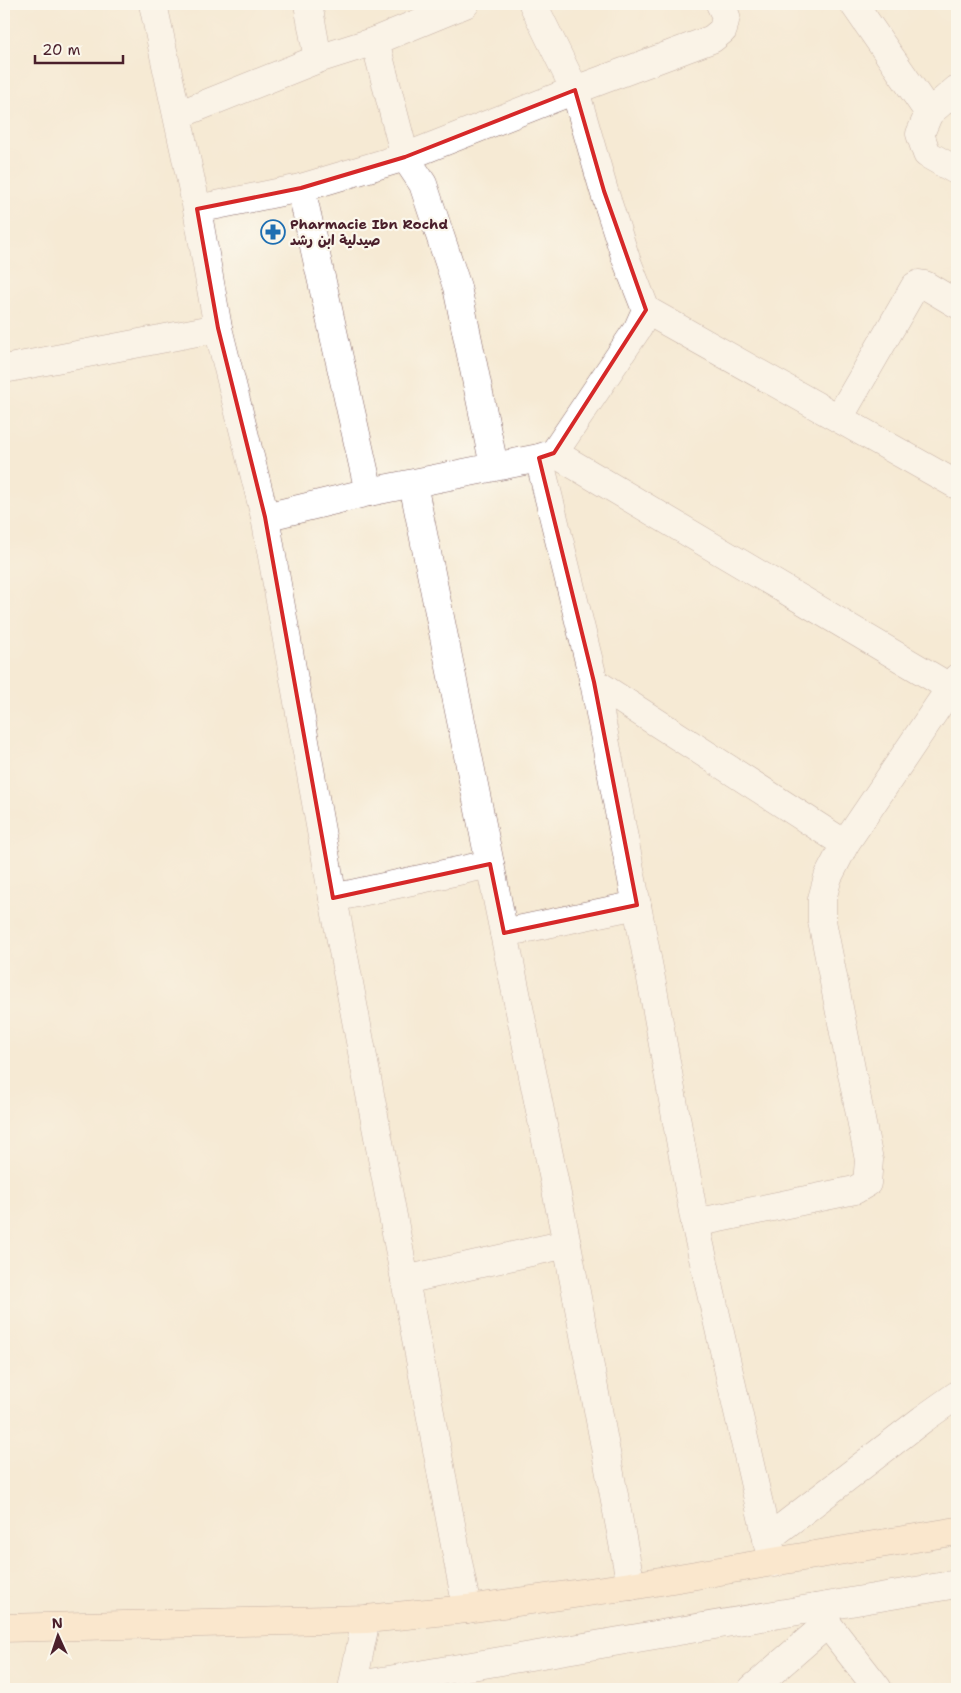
<svg xmlns="http://www.w3.org/2000/svg" width="961" height="1693" viewBox="0 0 961 1693" font-family="'Shantell Sans','Playpen Sans Arabic',sans-serif">
	<style>
		.lines { fill: none; stroke-linecap: round; stroke-linejoin: round }
		.minor-casing { stroke: #866666; stroke-width: 29 }
		.secondary-casing { stroke: #866666; stroke-width: 29 }
		.minor { stroke: #fff; stroke-width: 28 }
		.secondary { stroke: #fee4c5; stroke-width: 28 }
		.marked { fill: none; stroke: #d62828; stroke-width: 4; stroke-linejoin: round }
		.labels { text-anchor: middle; stroke-width: 4.5; stroke-linejoin: round; paint-order: stroke }
		.poi-label { font-size: 14px; font-weight: bold; fill: #4a1f2b; stroke: #fbf7ec; text-anchor: start }
	</style>
	<rect width="100%" height="100%" fill="#fbf7ec"/>
	<filter id="ink" filterUnits="userSpaceOnUse"><feTurbulence type="fractalNoise" baseFrequency=".02" numOctaves="2"/><feDisplacementMap in="SourceGraphic" scale="10" xChannelSelector="R" yChannelSelector="G"/><feConvolveMatrix kernelMatrix="1 2 1 2 8 2 1 2 1" color-interpolation-filters="sRGB"/></filter>
	<filter id="wash" filterUnits="userSpaceOnUse"><feTurbulence type="fractalNoise" baseFrequency=".0096" numOctaves="4" result="noise"/><feDisplacementMap in="SourceGraphic" scale="20" xChannelSelector="R" yChannelSelector="G"/><feGaussianBlur stdDeviation="1.12" result="paint"/><feColorMatrix in="noise" values="0 0 0 0 0 0 0 0 0 0 0 0 0 0 0 0 0 1.4 0 .05"/><feComposite in="paint" operator="in"/></filter>
	<g filter="url(#wash)">
		<rect width="100%" height="100%" fill="#f6ead4"/>
	</g>
	<g filter="url(#ink)">
		<g class="lines">
			<g class="minor-casing">
				<g id="minor">
					<polyline points="153,4 197,209 218,328 265,517 333,898 467,1609"/>
					<polyline points="308,4 318,59"/>
					<polyline points="533,4 575,90 604,191 626,259 646,310 638,328 554,453"/>
					<polyline points="854,4 929,113"/>
					<polyline points="375,41 405,157 423,184 457,287 494,466"/>
					<polyline points="957,89 929,113 920,134 927,154 957,171"/>
					<polyline points="178,115 318,59 375,41 465,4"/>
					<polyline points="301,188 369,492"/>
					<polyline points="197,209 301,188 405,157 575,90 712,39 723,30 726,16 720,4"/>
					<polyline points="646,310 957,485"/>
					<polyline points="4,369 218,328"/>
					<polyline points="839,418 915,286 919,284 925,285 957,304"/>
					<polyline points="539,458 594,682 653,989 695,1223 767,1539 775,1563"/>
					<polyline points="413,484 567,1244 631,1586"/>
					<polyline points="265,517 369,492 539,458 554,453 951,688"/>
					<polyline points="594,682 845,844"/>
					<polyline points="333,898 490,864"/>
					<polyline points="504,933 637,905"/>
					<polyline points="695,1223 855,1190 867,1183 869,1160 822,921 822,899 828,877 845,844 957,678"/>
					<polyline points="405,1280 567,1244"/>
					<polyline points="767,1539 923,1419 957,1395"/>
					<polyline points="815,1608 878,1689"/>
					<polyline points="353,1686 957,1584"/>
					<polyline points="352,1689 366,1619"/>
					<polyline points="752,1689 827,1624"/>
				</g>
			</g>
			<g class="secondary-casing">
				<polyline id="secondary" points="4,1628 366,1619 467,1609 631,1586 957,1531"/>
			</g>
			<use href="#minor" class="minor"/>
			<use href="#secondary" class="secondary"/>
		</g>
	</g>
	<path d="M0 0H961V1693H0ZM575 90 604 191 646 310 554 453 539 458 594 682 637 905 504 933 490 864 333 898 265 517 218 328 197 209 301 188 405 157Z" fill="#f6ead4" fill-opacity=".55" fill-rule="evenodd"/>
	<path class="marked" d="M575 90 604 191 646 310 554 453 539 458 594 682 637 905 504 933 490 864 333 898 265 517 218 328 197 209 301 188 405 157Z"/>
	<defs>
		<g id="pharmacy-ring" transform="scale(1.25)"><circle r="9.5" fill="#fbf7ec" stroke="#1f6fb2" stroke-width="1.5"/><path d="M-2-6h4v4h4v4h-4v4h-4v-4h-4v-4h4Z" fill="#1f6fb2"/></g>
	</defs>
	<g fill-rule="evenodd">
		<use href="#pharmacy-ring" x="273" y="232"/>
	</g>
	<g class="labels">
		<g class="poi-label">
			<text x="290" y="229">Pharmacie Ibn Rochd<tspan x="290" dy="16">صيدلية ابن رشد</tspan></text>
		</g>
	</g>
	<rect width="961" height="1693" fill="none" stroke="#fbf7ec" stroke-width="20"/>
	<g transform="translate(58 1636) rotate(357)" stroke="#fbf7ec" stroke-width="4" paint-order="stroke">
	<path d="M0-4L9 19L0 12L-9 19Z" fill="#4a1f2b"/>
	<text y="-8" font-size="14" font-weight="bold" text-anchor="middle" fill="#4a1f2b">N</text>
	</g>
	<path d="M35 55v8h88v-8" fill="none" stroke="#4a1f2b" stroke-width="2.5"/>
	<text x="42" y="55" font-size="15" fill="#4a1f2b" stroke="#fbf7ec" stroke-width="4" paint-order="stroke">20 m</text>
</svg>
